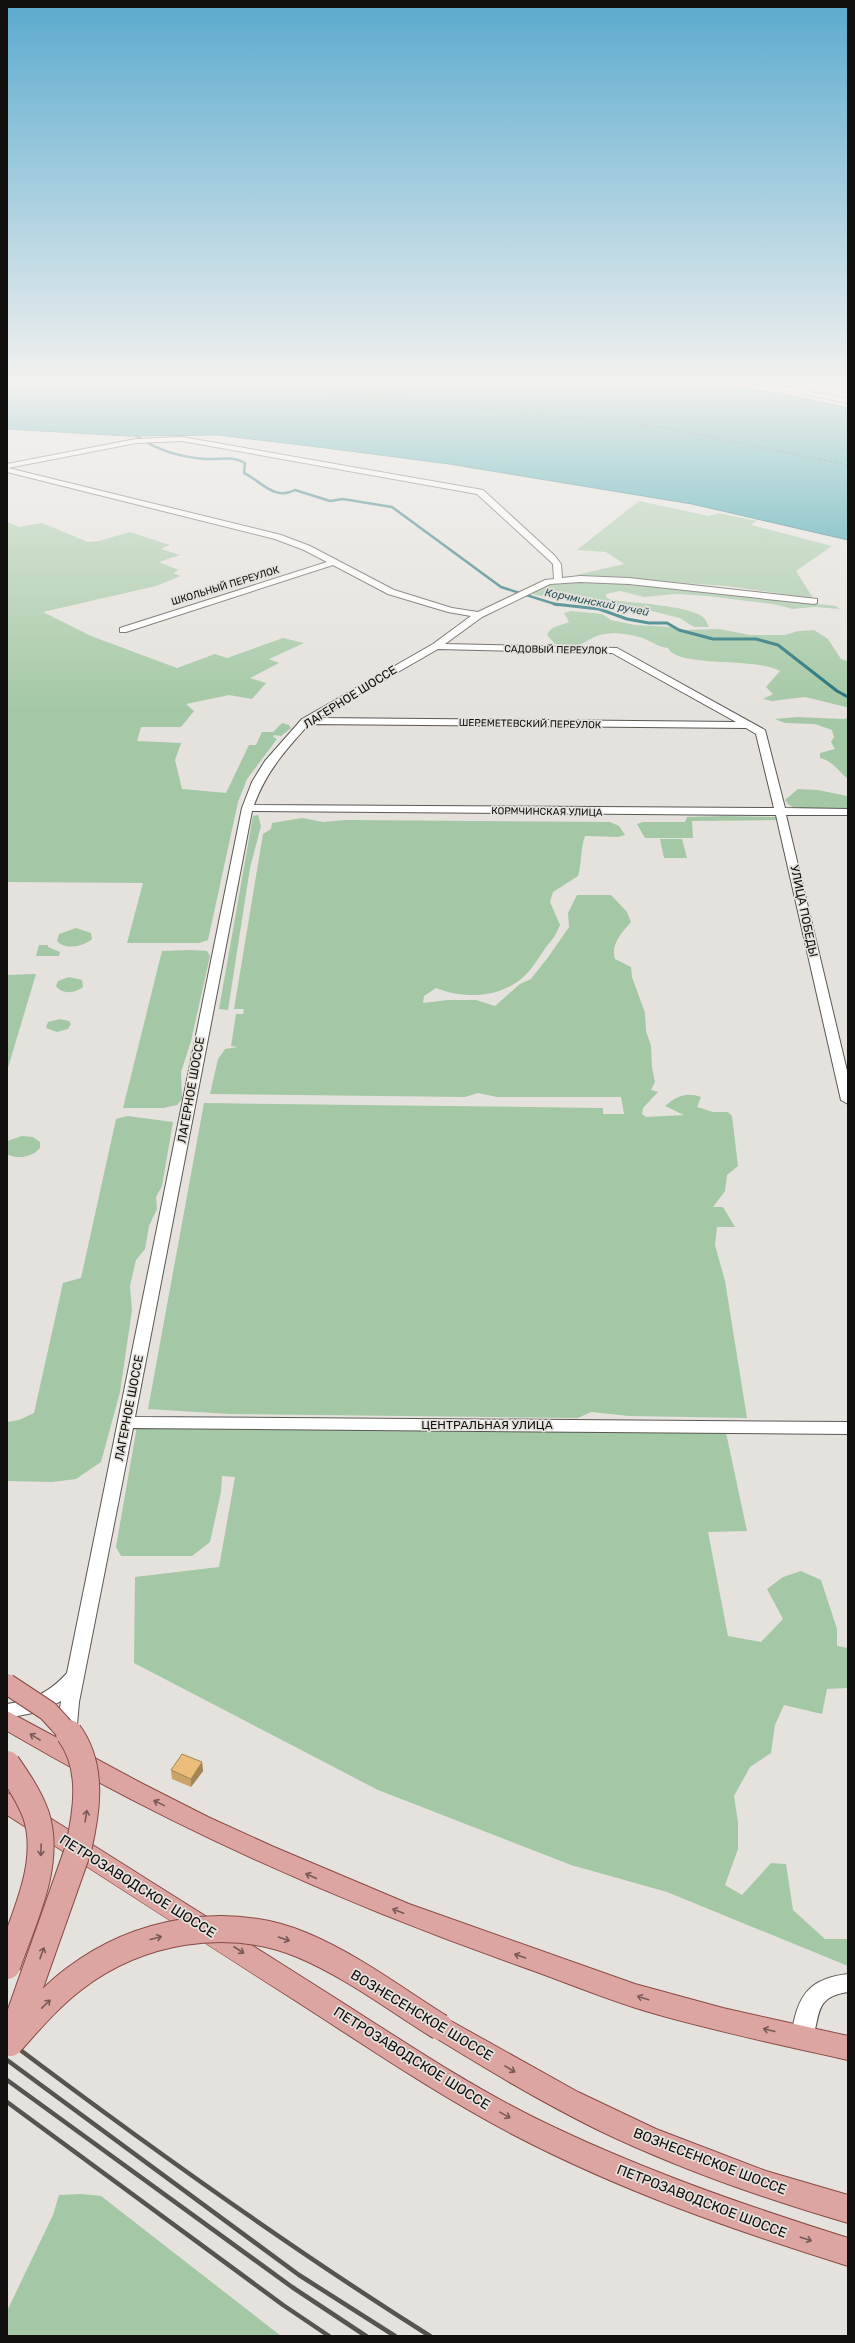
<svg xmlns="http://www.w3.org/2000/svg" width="855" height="2343" viewBox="0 0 855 2343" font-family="Rubik,sans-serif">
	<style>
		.green { fill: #a4c8a5 }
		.water { fill: #269ba6; stroke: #207178 }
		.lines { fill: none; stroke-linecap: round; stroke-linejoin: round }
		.stream-far1 { stroke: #207178; stroke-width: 2.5 }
		.stream { stroke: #207178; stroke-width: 3 }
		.ferry { stroke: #26555a; stroke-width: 1; stroke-dasharray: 3 2.5; stroke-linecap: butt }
		.minor-casing { stroke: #5b5854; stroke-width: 2 }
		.major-casing { stroke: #874a45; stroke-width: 2 }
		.minor { fill: #fff; fill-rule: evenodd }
		.major { fill: #dda5a1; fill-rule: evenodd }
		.rail { stroke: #565451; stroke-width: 4.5 }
		.major-bridge-far1-casing { stroke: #874a45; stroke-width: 22; stroke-linecap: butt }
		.major-bridge-casing { stroke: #874a45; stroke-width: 28; stroke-linecap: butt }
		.major-bridge-far1 { stroke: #dda5a1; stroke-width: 20 }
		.major-bridge { stroke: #dda5a1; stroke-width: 26 }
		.wall { fill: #c9a369 }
		.shaded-wall { fill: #a48555 }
		.building { fill: #eabe7a; stroke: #a48555 }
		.oneway { stroke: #775a58 }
		.labels { text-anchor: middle; stroke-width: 3.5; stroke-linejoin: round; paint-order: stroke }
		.far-street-label { font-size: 10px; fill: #110f0e; stroke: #e5e1dc }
		.far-water-label { font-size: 11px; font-style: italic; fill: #26555a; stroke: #e5e1dc }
		.street-label { font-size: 12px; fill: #110f0e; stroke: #e5e1dc }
		.near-street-label { font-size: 14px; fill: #110f0e; stroke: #e5e1dc }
	</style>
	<rect width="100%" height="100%" fill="#e5e1dc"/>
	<g class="green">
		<polygon points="639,501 709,516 718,513 757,521 751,525 832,546 796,571 813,598 726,586 576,575 624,564 606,552 577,550"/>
		<polygon points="7,522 19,527 42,523 88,542 99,541 130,532 170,545 161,549 180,555 159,562 179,570 173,573 181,576 156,586 43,612 91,636 177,668 215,654 227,658 283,638 304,643 269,659 279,663 250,678 266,683 252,699 229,695 186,704 194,711 181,727 141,727 137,741 181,743 175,760 182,789 226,793 249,745 256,745 262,732 273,732 282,723 289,725 291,728 281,736 274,735 273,737 277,739 247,779 238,802 208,940 199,943 127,943 143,883 7,882"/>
		<path d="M565 581 624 582 836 606 840 609 814 607 793 609 772 604 707 596 676 594 644 597 620 591 606 594V597L611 600C632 603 687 605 703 617 706 620 707 623 709 627H694L680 618 652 611 535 595 532 593 550 583Z"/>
		<path d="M571 611 602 614 611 620 635 625 672 627 679 630 720 629 750 635H785L798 631 814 630 828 639 841 659 848 661V710L846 707 805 697 772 701 763 699 773 694 766 687 780 671C757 657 677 668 668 648 659 647 654 643 645 639 634 635 617 632 605 634 584 637 584 652 555 644L547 635C551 625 561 626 569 622L564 613Z"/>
		<path d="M848 714V779C838 771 833 761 820 758V753L835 749 831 742 834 737 832 730 815 724 785 723 775 719 797 717 843 719H846Z"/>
		<polygon points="848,786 848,809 794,808 788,804 785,800 798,789 818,790 847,796"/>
		<polygon points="258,815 261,826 250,868 228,1010 219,1009 253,816"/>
		<polygon points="726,816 776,817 778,820 692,821 693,838 645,838 637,824 643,822 685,822 687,817"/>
		<path d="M302 818 323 822 345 820 610 822 619 826 625 835 618 837 585 836C580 850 582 863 578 876L553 892 550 902 560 925C555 938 552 939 544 950 537 960 531 971 521 979 498 998 463 999 436 988L424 996 423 1003 448 1000H476L495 1006 520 984 531 979 549 956 569 927 568 913 577 895H611L627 912 631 922C622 932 610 945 615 959L631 967 632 977 645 1013 646 1031 651 1046 652 1068 655 1082 651 1090 658 1092 643 1108 642 1114 646 1117 684 1115 665 1106C677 1096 686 1092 701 1097L697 1107 713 1112H728L732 1116 738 1166 727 1175 725 1191 713 1207H723L735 1227H717L715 1245 725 1281 747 1418 629 1416 591 1412 578 1418 230 1414 148 1409 204 1103 603 1108V1114H624L621 1097H497L478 1093 465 1097 210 1094 218 1059 225 1049 238 1047 231 1046 236 1014H243L244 1009H234L263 834 271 829 272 823Z"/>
		<polygon points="660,839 682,839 687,858 664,858"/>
		<path d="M76 928 91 933 92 939C83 947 65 950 57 941L59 934Z"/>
		<polygon points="39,945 48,945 48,947 60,952 59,956 36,956"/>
		<polygon points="191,950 207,951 210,956 191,1041 181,1072 182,1099 177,1105 163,1108 123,1108 162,951"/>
		<polygon points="36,974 7,1071 7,975"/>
		<path d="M69 977 82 980 83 987C76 993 62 995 56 986L58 981Z"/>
		<polygon points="60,1019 69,1021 71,1024 68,1029 57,1032 46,1028 48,1022"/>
		<polygon points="127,1116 173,1122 162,1186 156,1197 157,1209 149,1226 145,1249 136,1260 130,1286 132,1310 120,1392 101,1462 76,1479 52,1482 7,1481 7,1422 19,1420 34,1413 63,1283 81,1278 116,1119"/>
		<path d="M22 1136 33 1137 40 1142V1148C32 1157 18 1160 7 1154V1141Z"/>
		<polygon points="137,1426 725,1428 747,1531 708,1532 728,1636 761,1642 783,1619 767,1589 783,1577 801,1571 821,1580 837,1629 837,1646 848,1648 848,1688 827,1689 822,1714 784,1705 775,1725 771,1753 750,1767 734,1796 738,1822 738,1849 725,1885 742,1895 771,1863 786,1864 793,1910 825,1939 848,1939 848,1966 667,1892 571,1865 378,1790 134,1663 135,1577 219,1567 235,1477 222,1476 221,1492 210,1542 192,1556 121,1556 116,1547"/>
		<polygon points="81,2194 101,2196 281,2336 7,2336 7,2311 53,2215 59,2195"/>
	</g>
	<polygon class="water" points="7,382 693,382 779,393 848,408 848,540 692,504 449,464 326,448 218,435 127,436 7,429"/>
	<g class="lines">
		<path class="stream-far1" d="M137 436C156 450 181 457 205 459 220 460 231 455 245 463L244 473C261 481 274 501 295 490L330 501 343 499 392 507 501 587 558 605"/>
		<polyline class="stream" points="554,604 599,609 627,619 649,623 667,623 679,630 713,639 756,639 778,645 837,691 848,697"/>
		<polyline class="ferry" points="235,382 661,427 848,465"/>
		<g class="minor-casing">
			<g id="minor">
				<polygon points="746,382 759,382 848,399 848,403"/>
				<path d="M182 437 483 490 555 556 561 564 562 578 580 576 629 578 817 599V603L814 604 629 584 580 582 550 584 482 617 445 644 617 648 765 730 785 808 848 809V815H786L848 1075V1104L841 1100 776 815 252 811 135 1417 848 1422V1434L133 1428 79 1702 76 1736 73 1741 66 1744 59 1741 56 1736 61 1701 43 1711 7 1718V1704C32 1701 50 1692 67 1673L242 808 252 782 265 761 302 719 433 644 471 616 448 612 388 594 333 565 126 632H120V628L327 562 304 550 275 539 7 472V464L136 439ZM182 441 477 494 549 560 553 564 554 579 545 580 478 612 452 608 394 590 310 546 281 535 8 468 136 443ZM438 649 612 653 736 722 318 718ZM309 724 746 728 756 734 774 808 254 805C267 770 285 751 309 724Z"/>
				<path d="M848 1974V1992C811 1997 822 2019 810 2045L802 2048 794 2045C790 2036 792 2030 794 2021 801 1989 816 1978 848 1974Z"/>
			</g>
		</g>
		<g class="major-casing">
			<g id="major">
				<path d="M7 1711 143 1784 208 1817 274 1847 409 1904 635 1984 723 2008 848 2036V2060C781 2045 714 2031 649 2012 605 1999 563 1981 520 1966 341 1903 171 1827 7 1731Z"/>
				<path d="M7 1793 15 1796C117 1860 219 1925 321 1989 391 2033 459 2080 533 2117 634 2167 740 2204 848 2238V2266C733 2230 619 2190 512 2134 438 2095 369 2048 299 2003 201 1941 104 1878 7 1815Z"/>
				<path d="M440 2015 578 2092 656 2129 766 2171 848 2195V2223C762 2198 677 2168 596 2129 539 2101 485 2068 431 2035L427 2027 431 2019Z"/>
			</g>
		</g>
		<use href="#minor" class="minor"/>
		<use href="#major" class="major"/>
		<g class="rail">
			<path d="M7 2040C145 2144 284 2244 430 2336"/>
			<polyline points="7,2060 299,2275 395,2336"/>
			<polyline points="7,2080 292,2287 366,2336"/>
			<polyline points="7,2102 283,2305 329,2336"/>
		</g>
		<g class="major-bridge-far1-casing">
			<polyline id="major-bridge-far1" points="7,1684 48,1711 69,1734"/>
		</g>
		<g class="major-bridge-casing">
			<g id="major-bridge">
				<path d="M7 1764C18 1780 29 1796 36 1815 52 1864 23 1920 7 1966"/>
				<path d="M12 2037 78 1850C87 1812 94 1767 69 1733"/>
				<path d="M10 2043C30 2021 50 1997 74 1979 138 1930 227 1914 302 1945 352 1966 395 1999 440 2027"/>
			</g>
		</g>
		<use href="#major-bridge-far1" class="major-bridge-far1"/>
		<use href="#major-bridge" class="major-bridge"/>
	</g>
	<polygon class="wall" points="202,1762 203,1771 191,1787 172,1779 171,1770"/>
	<polygon class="shaded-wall" points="202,1762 203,1771 191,1787 191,1779"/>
	<polygon class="building" points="182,1754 202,1762 191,1779 171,1770"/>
	<defs><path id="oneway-shaft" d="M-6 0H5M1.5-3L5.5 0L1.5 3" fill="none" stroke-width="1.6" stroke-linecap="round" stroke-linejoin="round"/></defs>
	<g class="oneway">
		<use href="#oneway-shaft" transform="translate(35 1737) rotate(-149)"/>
		<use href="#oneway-shaft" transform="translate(159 1803) rotate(-154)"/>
		<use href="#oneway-shaft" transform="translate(86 1816) rotate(-81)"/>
		<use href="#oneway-shaft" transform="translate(41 1850) rotate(92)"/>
		<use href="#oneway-shaft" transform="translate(311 1876) rotate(-156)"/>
		<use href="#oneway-shaft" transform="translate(398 1911) rotate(-159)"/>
		<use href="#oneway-shaft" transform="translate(156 1938) rotate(-15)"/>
		<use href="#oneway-shaft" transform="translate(284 1939) rotate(19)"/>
		<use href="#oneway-shaft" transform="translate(239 1950) rotate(33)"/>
		<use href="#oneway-shaft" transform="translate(42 1953) rotate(-70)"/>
		<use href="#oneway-shaft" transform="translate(520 1956) rotate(-161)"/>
		<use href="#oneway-shaft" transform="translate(643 1998) rotate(-162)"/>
		<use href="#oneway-shaft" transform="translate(46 2004) rotate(-44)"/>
		<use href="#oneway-shaft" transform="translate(769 2030) rotate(-166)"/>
		<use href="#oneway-shaft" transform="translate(510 2069) rotate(31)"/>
		<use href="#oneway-shaft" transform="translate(505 2115) rotate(29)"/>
		<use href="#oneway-shaft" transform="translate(806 2239) rotate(18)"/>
	</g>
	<linearGradient id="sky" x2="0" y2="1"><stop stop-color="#5aaace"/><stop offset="0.54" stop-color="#f3f2ef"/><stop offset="1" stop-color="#f3f2ef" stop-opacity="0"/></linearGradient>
	<rect width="855" height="710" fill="url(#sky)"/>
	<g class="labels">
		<g class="far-street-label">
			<text transform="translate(225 585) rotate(-17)" y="4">ШКОЛЬНЫЙ ПЕРЕУЛОК</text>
			<text transform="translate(556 649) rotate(1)" y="4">САДОВЫЙ ПЕРЕУЛОК</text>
			<text transform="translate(530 723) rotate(1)" y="4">ШЕРЕМЕТЕВСКИЙ ПЕРЕУЛОК</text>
			<text transform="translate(547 811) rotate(1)" y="4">КОРМЧИНСКАЯ УЛИЦА</text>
		</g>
		<g class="far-water-label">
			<text transform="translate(597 602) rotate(11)" y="4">Корчминский ручей</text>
		</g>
		<g class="street-label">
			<text transform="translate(350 697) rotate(-32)" y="4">ЛАГЕРНОЕ ШОССЕ</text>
			<text transform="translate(804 911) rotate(78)" y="4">УЛИЦА ПОБЕДЫ</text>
			<text transform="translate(191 1090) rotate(-80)" y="4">ЛАГЕРНОЕ ШОССЕ</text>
			<text transform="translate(129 1408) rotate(-79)" y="4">ЛАГЕРНОЕ ШОССЕ</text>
			<text x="487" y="1429">ЦЕНТРАЛЬНАЯ УЛИЦА</text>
		</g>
		<g class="near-street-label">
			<text transform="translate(138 1886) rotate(32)" y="5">ПЕТРОЗАВОДСКОЕ ШОССЕ</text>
			<text transform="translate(422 2015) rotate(31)" y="5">ВОЗНЕСЕНСКОЕ ШОССЕ</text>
			<text transform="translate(412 2058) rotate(32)" y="5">ПЕТРОЗАВОДСКОЕ ШОССЕ</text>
			<text transform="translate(710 2161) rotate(21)" y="5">ВОЗНЕСЕНСКОЕ ШОССЕ</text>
			<text transform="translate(702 2201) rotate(21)" y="5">ПЕТРОЗАВОДСКОЕ ШОССЕ</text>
		</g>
	</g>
	<rect width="855" height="2343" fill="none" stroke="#110f0e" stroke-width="16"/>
</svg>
